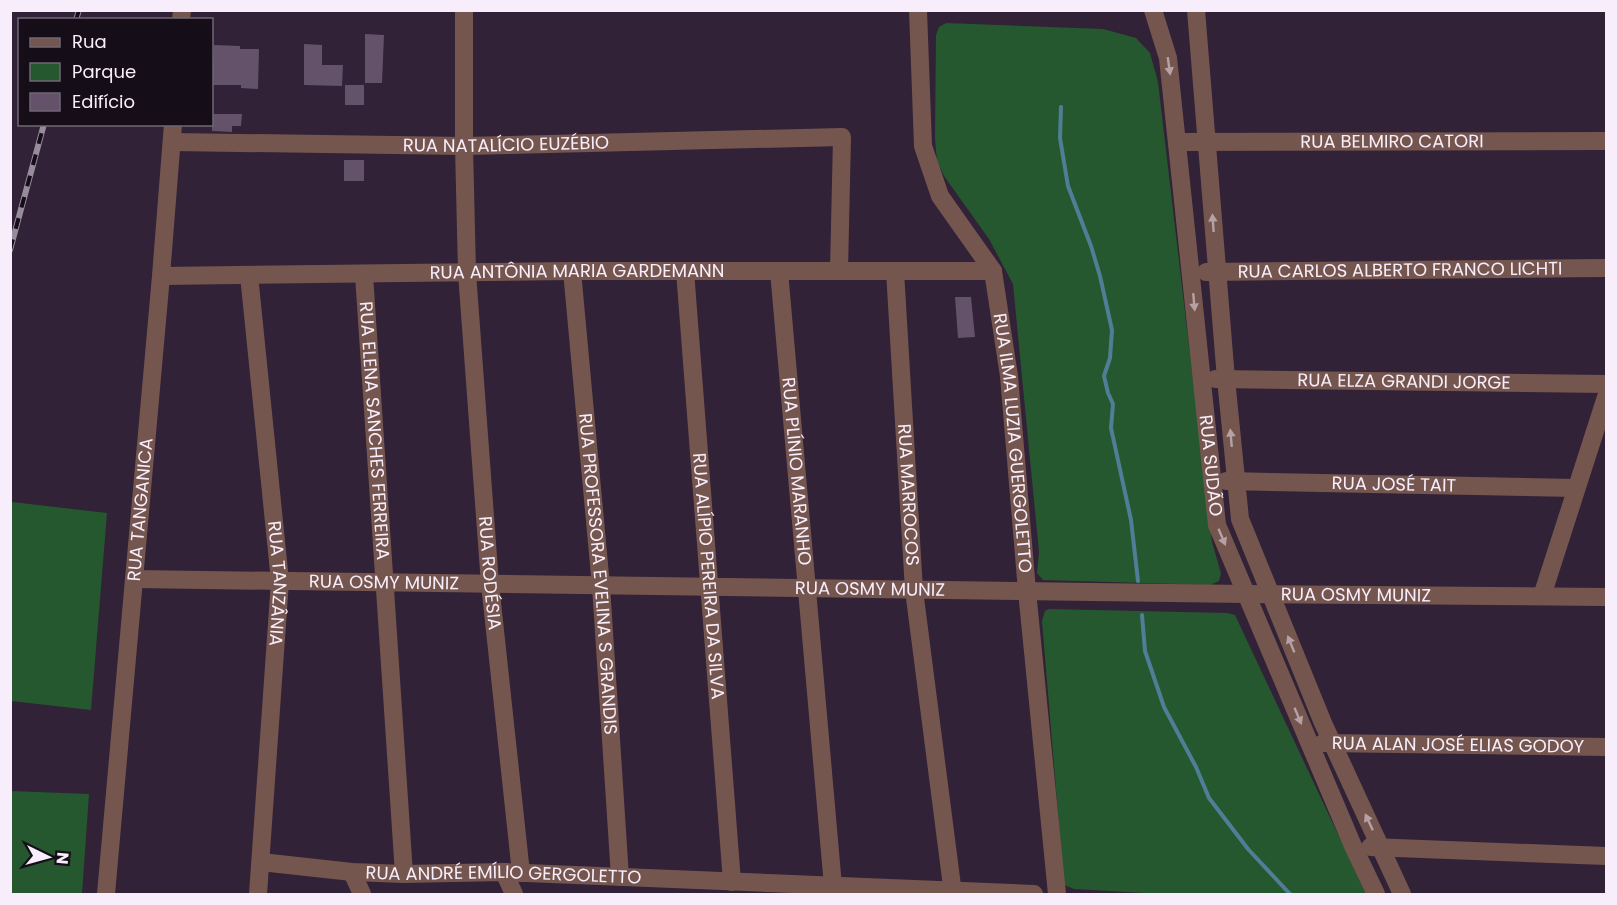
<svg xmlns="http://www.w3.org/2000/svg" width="1617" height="905" viewBox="0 0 1617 905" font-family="Poppins,sans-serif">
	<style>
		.green { fill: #25582e }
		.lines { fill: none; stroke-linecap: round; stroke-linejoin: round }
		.stream { stroke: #507e96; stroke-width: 4 }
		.building { fill: #63526a }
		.minor { stroke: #75564f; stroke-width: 18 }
		.rail-casing { stroke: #988b9d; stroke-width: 6 }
		.rail { stroke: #150e18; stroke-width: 4; stroke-dasharray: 11; stroke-linecap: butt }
		.oneway { fill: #b6a2a5 }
		.labels { text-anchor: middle; stroke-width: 4.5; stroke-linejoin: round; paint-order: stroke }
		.street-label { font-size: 18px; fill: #f7edfb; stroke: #150e18 }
	</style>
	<rect width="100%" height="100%" fill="#312237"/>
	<g class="green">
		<polygon points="946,23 1103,29 1136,38 1150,53 1158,82 1212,542 1221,573 1219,581 1210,585 1043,580 1037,573 1039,552 1013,284 989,239 944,176 937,161 935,138 936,35 939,27"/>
		<polygon points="12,502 107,513 91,710 11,701"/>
		<polygon points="1049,609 1227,613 1235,615 1366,894 1163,894 1074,889 1064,885 1042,621 1045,611"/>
		<polygon points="11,791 89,794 82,894 11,894"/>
	</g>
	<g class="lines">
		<g class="stream">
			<polyline points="1061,107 1060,138 1068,186 1091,246 1100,276 1112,330 1110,358 1104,376 1108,393 1113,404 1111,428 1131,520 1138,581"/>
			<polyline points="1142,615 1145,651 1164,707 1196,767 1209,798 1248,849 1290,894"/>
		</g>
	</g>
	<g class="building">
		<polygon points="365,34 384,35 382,83 365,83"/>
		<polygon points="304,44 322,45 322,65 343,65 342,86 304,85"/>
		<polygon points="214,45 240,46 240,49 259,49 258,89 241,88 241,85 212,85"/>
		<rect x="345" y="85" width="19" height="20"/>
		<polygon points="212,114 242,114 241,126 232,126 232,132 212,131"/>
		<rect x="344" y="160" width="20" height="21"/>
		<polygon points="955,297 971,297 975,337 958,338"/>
	</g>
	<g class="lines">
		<g class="minor">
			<path id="s1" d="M464 10V146L467 273 490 584 521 873"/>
			<path id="s2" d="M918 10 923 146 940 196 993 271 1009 376 1027 591 1057 894"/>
			<path id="s3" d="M1153 10 1168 58 1217 525 1353 846 1376 894"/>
			<polyline points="1196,10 1226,379 1240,519 1323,723 1402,894"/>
			<polyline points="181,20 182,10"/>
			<path id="s4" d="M172 142 464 146 842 137 839 271"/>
			<path id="s5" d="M1179 142 1606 141"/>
			<path id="s6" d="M572 271 601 586 620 877"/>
			<path id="s7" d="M685 271 732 882"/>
			<path id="s8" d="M779 271 833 886"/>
			<path id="s9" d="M895 271 914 590 953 894"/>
			<path id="s10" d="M1206 272 1606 268"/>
			<path id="s11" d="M249 275 280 581 258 894"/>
			<path id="s12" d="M364 275 404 874"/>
			<path id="s13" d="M161 276 572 271H993"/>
			<path id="s14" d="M1215 379 1606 384"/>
			<path id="s15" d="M1226 481 1576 488"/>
			<path id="s16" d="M134 579 1246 594 1606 597"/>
			<polyline points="1542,596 1606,397"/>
			<path id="s17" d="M1323 743 1606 747"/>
			<polyline points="1370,847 1606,856"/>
			<path id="s18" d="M261 862 352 872 404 874 504 872 1034 894"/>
			<polyline points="352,872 362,894"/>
			<polyline points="504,872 514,894"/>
			<path id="s19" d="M106 894 161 276 173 124"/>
		</g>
		<g class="rail-casing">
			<g id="rail">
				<polyline points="76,20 79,10"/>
				<polyline points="10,250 44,124"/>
			</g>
		</g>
		<use href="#rail" class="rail"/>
	</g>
	<defs><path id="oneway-solid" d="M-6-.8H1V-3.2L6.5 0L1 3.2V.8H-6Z" transform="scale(1.5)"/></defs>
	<g class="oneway">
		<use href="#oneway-solid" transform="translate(1169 66) rotate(82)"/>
		<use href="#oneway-solid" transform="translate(1213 223) rotate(-94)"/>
		<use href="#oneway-solid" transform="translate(1194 302) rotate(85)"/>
		<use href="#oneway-solid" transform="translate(1231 438) rotate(-95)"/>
		<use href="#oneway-solid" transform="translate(1222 537) rotate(67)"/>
		<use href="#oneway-solid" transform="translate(1291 644) rotate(-112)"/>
		<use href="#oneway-solid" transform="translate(1298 716) rotate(67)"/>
		<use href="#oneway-solid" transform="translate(1369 822) rotate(-115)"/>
	</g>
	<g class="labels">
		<g class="street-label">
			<text dy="6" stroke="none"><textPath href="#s5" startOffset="213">RUA BELMIRO CATORI</textPath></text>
			<text dy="6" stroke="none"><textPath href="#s4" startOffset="334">RUA NATALÍCIO EUZÉBIO</textPath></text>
			<text dy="6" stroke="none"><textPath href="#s10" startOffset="194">RUA CARLOS ALBERTO FRANCO LICHTI</textPath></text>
			<text dy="6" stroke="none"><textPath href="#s13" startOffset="416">RUA ANTÔNIA MARIA GARDEMANN</textPath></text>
			<text dy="6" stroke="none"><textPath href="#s14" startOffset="189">RUA ELZA GRANDI JORGE</textPath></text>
			<text dy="6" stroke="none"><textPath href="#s12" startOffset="156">RUA ELENA SANCHES FERREIRA</textPath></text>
			<text dy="6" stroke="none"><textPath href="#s2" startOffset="454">RUA ILMA LUZIA GUERGOLETTO</textPath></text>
			<text dy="6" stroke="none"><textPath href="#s3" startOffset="460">RUA SUDÃO</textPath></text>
			<text dy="6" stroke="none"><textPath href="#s8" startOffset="201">RUA PLÍNIO MARANHO</textPath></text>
			<text dy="6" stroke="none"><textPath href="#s15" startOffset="168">RUA JOSÉ TAIT</textPath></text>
			<text dy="6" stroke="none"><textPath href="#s9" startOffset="224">RUA MARROCOS</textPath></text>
			<text dy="6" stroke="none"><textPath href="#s19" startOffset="386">RUA TANGANICA</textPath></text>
			<text dy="6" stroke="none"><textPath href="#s1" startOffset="564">RUA RODÉSIA</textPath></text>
			<text dy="6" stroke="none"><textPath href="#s6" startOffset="304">RUA PROFESSORA EVELINA S GRANDIS</textPath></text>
			<text dy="6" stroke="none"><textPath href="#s7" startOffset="306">RUA ALÍPIO PEREIRA DA SILVA</textPath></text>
			<text dy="6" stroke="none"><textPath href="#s16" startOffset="250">RUA OSMY MUNIZ</textPath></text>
			<text dy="6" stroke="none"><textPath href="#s11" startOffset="310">RUA TANZÂNIA</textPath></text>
			<text dy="6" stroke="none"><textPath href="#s16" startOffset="736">RUA OSMY MUNIZ</textPath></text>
			<text dy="6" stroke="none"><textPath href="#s16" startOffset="1222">RUA OSMY MUNIZ</textPath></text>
			<text dy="6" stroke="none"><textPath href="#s17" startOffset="135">RUA ALAN JOSÉ ELIAS GODOY</textPath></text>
			<text dy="6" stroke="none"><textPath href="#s18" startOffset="243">RUA ANDRÉ EMÍLIO GERGOLETTO</textPath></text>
		</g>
	</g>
	<rect width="1617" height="905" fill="none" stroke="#f7edfb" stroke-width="24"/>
	<rect x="18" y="18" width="195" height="108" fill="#150e18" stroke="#6f6773" stroke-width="1.5"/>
	<rect x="30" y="38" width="30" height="9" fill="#75564f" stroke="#6f6773" stroke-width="1.5"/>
	<text x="72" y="48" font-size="18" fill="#f7edfb">Rua</text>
	<rect x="30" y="63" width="30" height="18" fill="#25582e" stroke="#6f6773" stroke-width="1.5"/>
	<text x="72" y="78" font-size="18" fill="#f7edfb">Parque</text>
	<rect x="30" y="93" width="30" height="18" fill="#63526a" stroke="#6f6773" stroke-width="1.5"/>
	<text x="72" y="108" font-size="18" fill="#f7edfb">Edifício</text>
	<g transform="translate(48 857) rotate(95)" stroke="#150e18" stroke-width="4.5" paint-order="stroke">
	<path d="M0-4.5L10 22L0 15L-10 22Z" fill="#f7edfb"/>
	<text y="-9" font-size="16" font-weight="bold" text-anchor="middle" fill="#f7edfb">N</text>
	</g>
</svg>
